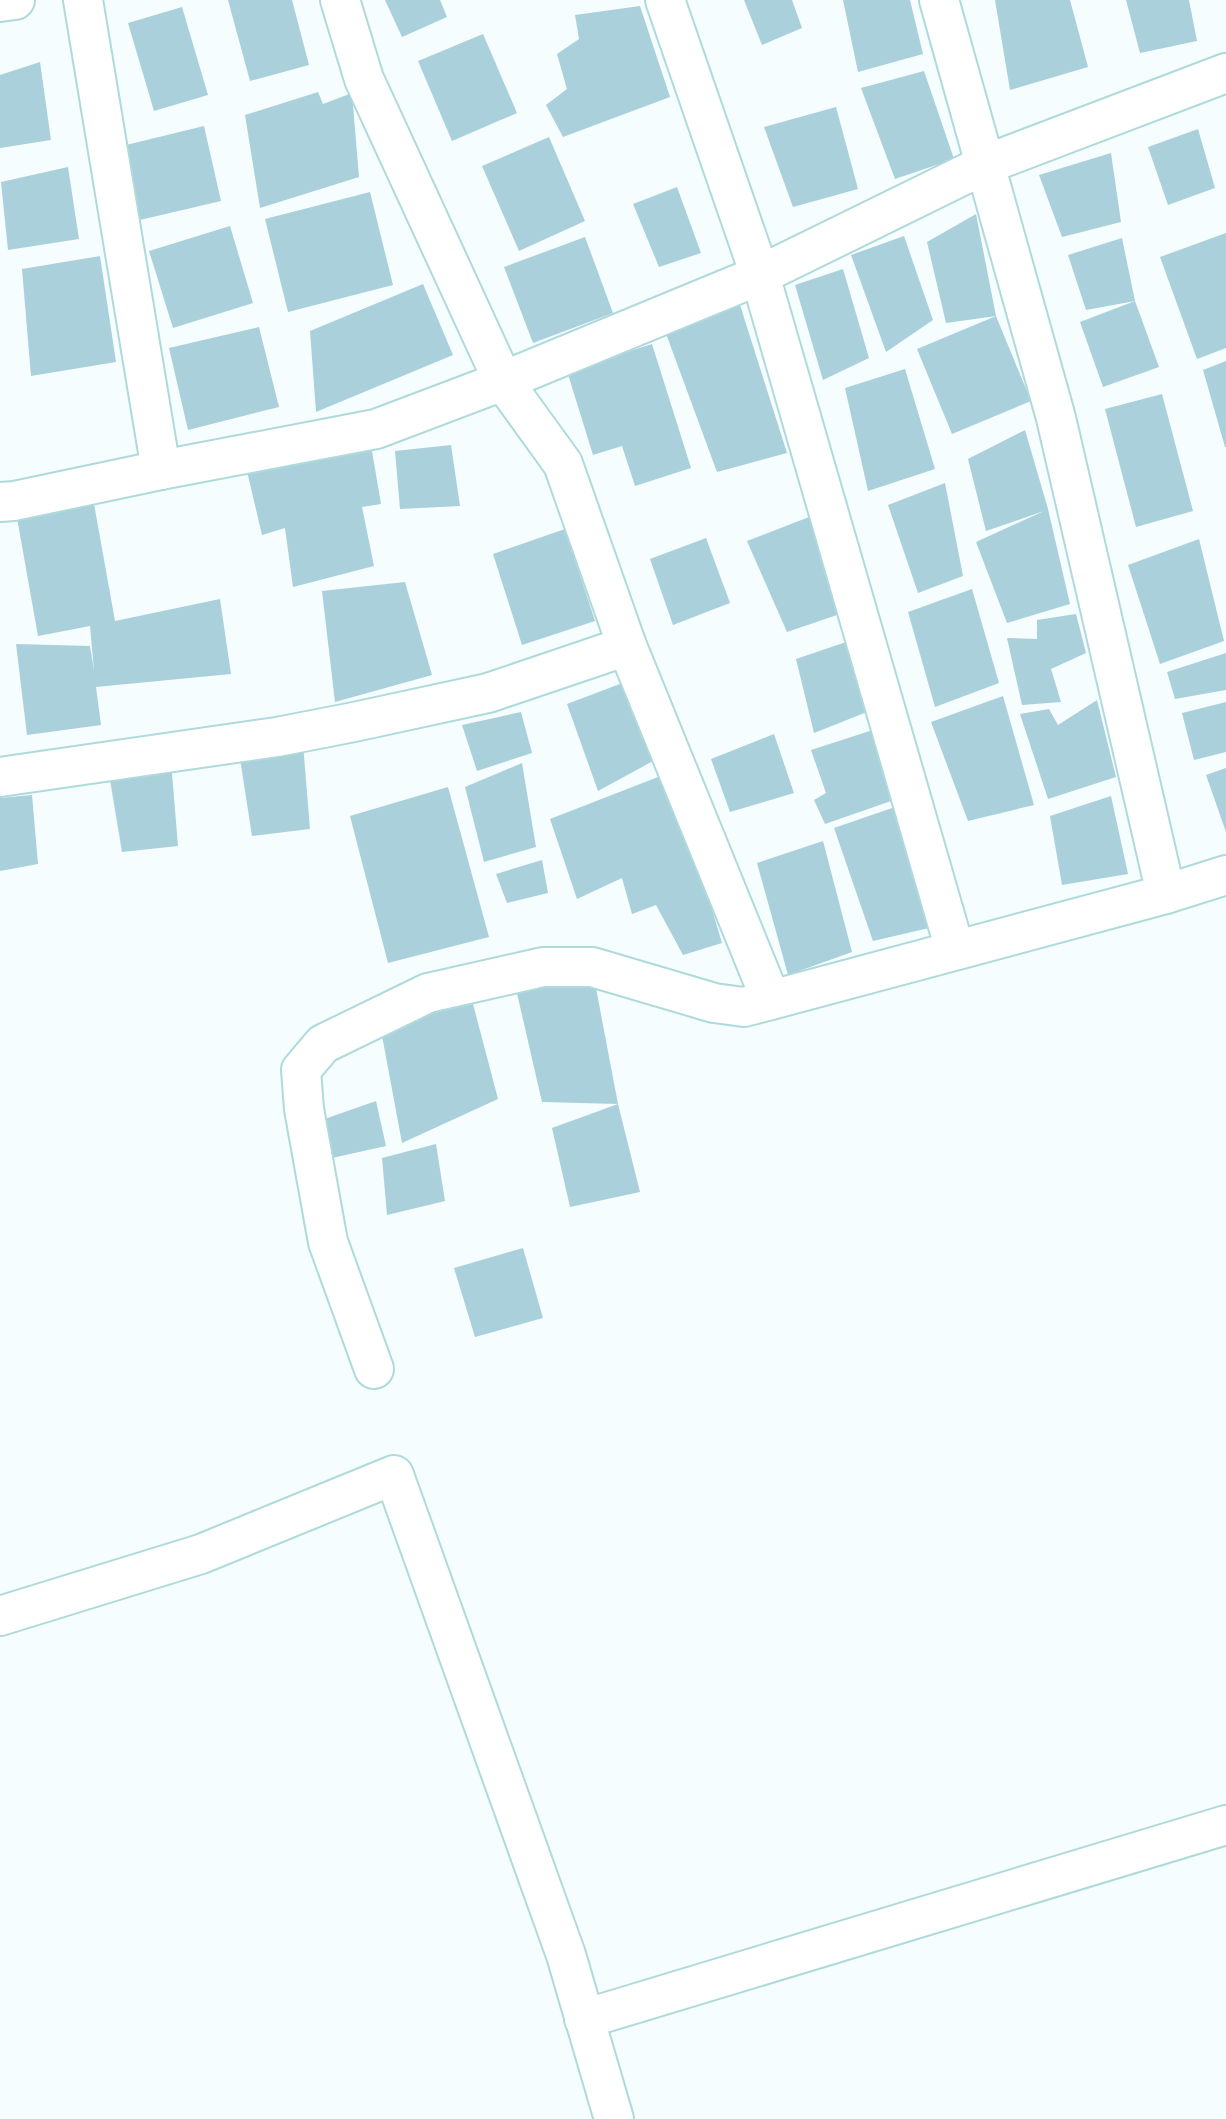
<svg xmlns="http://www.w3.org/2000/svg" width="1226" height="2119" viewBox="0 0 1226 2119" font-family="'Roboto Condensed',sans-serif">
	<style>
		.building { fill: #aad0db }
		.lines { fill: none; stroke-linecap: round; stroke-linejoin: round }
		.minor-casing { stroke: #afdadb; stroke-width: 42 }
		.minor { stroke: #fff; stroke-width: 38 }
	</style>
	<rect width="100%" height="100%" fill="#f5fdfe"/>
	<g class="building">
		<polygon points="228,0 292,0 309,65 250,81"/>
		<polygon points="385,0 440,0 447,17 402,37"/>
		<polygon points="744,0 792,0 802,28 762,45"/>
		<polygon points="843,0 910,0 923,54 858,72"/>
		<polygon points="995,0 1070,0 1088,67 1010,90"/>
		<polygon points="1126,0 1189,0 1197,41 1140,53"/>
		<polygon points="640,6 670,97 563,137 546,105 567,89 557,54 579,39 575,15"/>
		<polygon points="182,7 208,95 154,111 128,23"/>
		<polygon points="483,34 517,113 452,141 418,61"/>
		<polygon points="40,62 51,140 0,148 0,75"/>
		<polygon points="924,71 954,159 895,179 861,88"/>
		<polygon points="318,92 323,104 352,93 359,177 260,208 245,115"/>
		<polygon points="836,107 858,189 793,207 764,127"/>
		<polygon points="204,126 221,201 140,220 122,146"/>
		<polygon points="1198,129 1215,188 1168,205 1148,147"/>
		<polygon points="549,137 585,221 519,251 482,166"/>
		<polygon points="1111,153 1121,222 1062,237 1039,175"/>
		<polygon points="68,167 79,239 8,250 1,182"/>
		<polygon points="677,187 701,253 659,267 633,204"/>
		<polygon points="370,192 393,285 288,312 265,219"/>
		<polygon points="976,214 996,316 1031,401 952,434 917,349 996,316 946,323 927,242"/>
		<polygon points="230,226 253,303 173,328 149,251"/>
		<polygon points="1226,233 1226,348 1197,359 1160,257"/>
		<polygon points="904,236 933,320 886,352 851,255"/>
		<polygon points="585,237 613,313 533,343 504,267"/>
		<polygon points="1122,238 1135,301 1159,367 1103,387 1080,322 1135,301 1086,310 1068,255"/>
		<polygon points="100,256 116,362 31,376 22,269"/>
		<polygon points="843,269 869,358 823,380 795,285"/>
		<polygon points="423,284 453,355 316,412 310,331"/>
		<polygon points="740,305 787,453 717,472 665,331"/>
		<polygon points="259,327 279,407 188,430 169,348"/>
		<polygon points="652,344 691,468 635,486 622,446 593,455 567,371"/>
		<polygon points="1226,361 1226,447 1225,447 1203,370"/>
		<polygon points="905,369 935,469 868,491 845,388"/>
		<polygon points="1162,394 1193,511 1136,527 1105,409"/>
		<polygon points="1025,430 1048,509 1070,604 1007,623 976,542 1044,511 986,531 968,459"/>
		<polygon points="371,445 381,504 362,507 374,566 293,587 285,528 262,535 246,467"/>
		<polygon points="451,445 460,506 400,509 395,451"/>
		<polygon points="945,483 963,576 918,593 888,505"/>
		<polygon points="91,487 115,621 220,599 231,674 96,687 101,725 27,735 16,644 90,646 94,671 90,626 38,636 14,501"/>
		<polygon points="809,517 837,615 787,632 747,541"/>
		<polygon points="565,529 595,621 522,645 493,554"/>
		<polygon points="706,538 730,603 673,625 650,559"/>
		<polygon points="1199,539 1224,641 1160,664 1128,565"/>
		<polygon points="405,582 432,675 335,702 322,591"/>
		<polygon points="972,589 999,683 935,707 908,612"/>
		<polygon points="1076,614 1086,653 1051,669 1061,702 1022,705 1007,638 1037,639 1037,620"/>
		<polygon points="849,641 872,710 814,733 796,659"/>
		<polygon points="1226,653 1226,690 1175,699 1167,672"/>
		<polygon points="625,682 653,761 598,791 567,704"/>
		<polygon points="1003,696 1034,805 968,821 931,722"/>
		<polygon points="1097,700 1116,777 1048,799 1020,714 1049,709 1058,725"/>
		<polygon points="1226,702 1226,752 1194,760 1182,713"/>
		<polygon points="521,712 532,753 477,771 462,725"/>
		<polygon points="879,728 894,800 825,824 814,800 826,793 811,750"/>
		<polygon points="774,734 794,793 730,812 711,759"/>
		<polygon points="303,744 310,829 252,836 239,752"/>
		<polygon points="171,761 178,846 122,852 109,774"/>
		<polygon points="522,763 536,847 484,862 465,787"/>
		<polygon points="1226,768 1226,832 1206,775"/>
		<polygon points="658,777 705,886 722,943 683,955 656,905 632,914 622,878 577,899 550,819"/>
		<polygon points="448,787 489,937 388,963 350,816"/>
		<polygon points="32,795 38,864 0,871 0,798"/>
		<polygon points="1111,796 1128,874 1062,885 1050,816"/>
		<polygon points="898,806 929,928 873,941 834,828"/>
		<polygon points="823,841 852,952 788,975 757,863"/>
		<polygon points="542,860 548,893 507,903 496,874"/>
		<polygon points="592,967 618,1104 542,1102 516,989"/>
		<polygon points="473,1004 498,1099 402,1143 380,1025"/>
		<polygon points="376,1101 386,1146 314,1162 316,1122"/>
		<polygon points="618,1104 640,1192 570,1207 552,1128"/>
		<polygon points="436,1144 445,1201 387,1215 382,1158"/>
		<polygon points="523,1248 543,1318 475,1337 454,1268"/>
	</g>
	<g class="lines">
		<g class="minor-casing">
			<g id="minor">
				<polyline points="83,0 161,470"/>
				<polyline points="340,0 364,79 503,381 563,464 627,646 771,1000 1166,894 1226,875"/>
				<polyline points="665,0 760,275 955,950"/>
				<polyline points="939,0 1056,418 1166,894"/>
				<polyline points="0,2 15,0"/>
				<polyline points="0,502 14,501 161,470 376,429 503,381 760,275 984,165 1226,73"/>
				<polyline points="0,777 277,737 354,722 488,693 627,646"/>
				<polyline points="374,1369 328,1242 304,1109 301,1070 323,1044 428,993 543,967 592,967 714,1003 744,1007 771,1000"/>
				<polyline points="0,1616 201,1554 394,1475 566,1955 614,2119"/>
				<polyline points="584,2019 1226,1825"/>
			</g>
		</g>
		<use href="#minor" class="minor"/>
	</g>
</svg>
